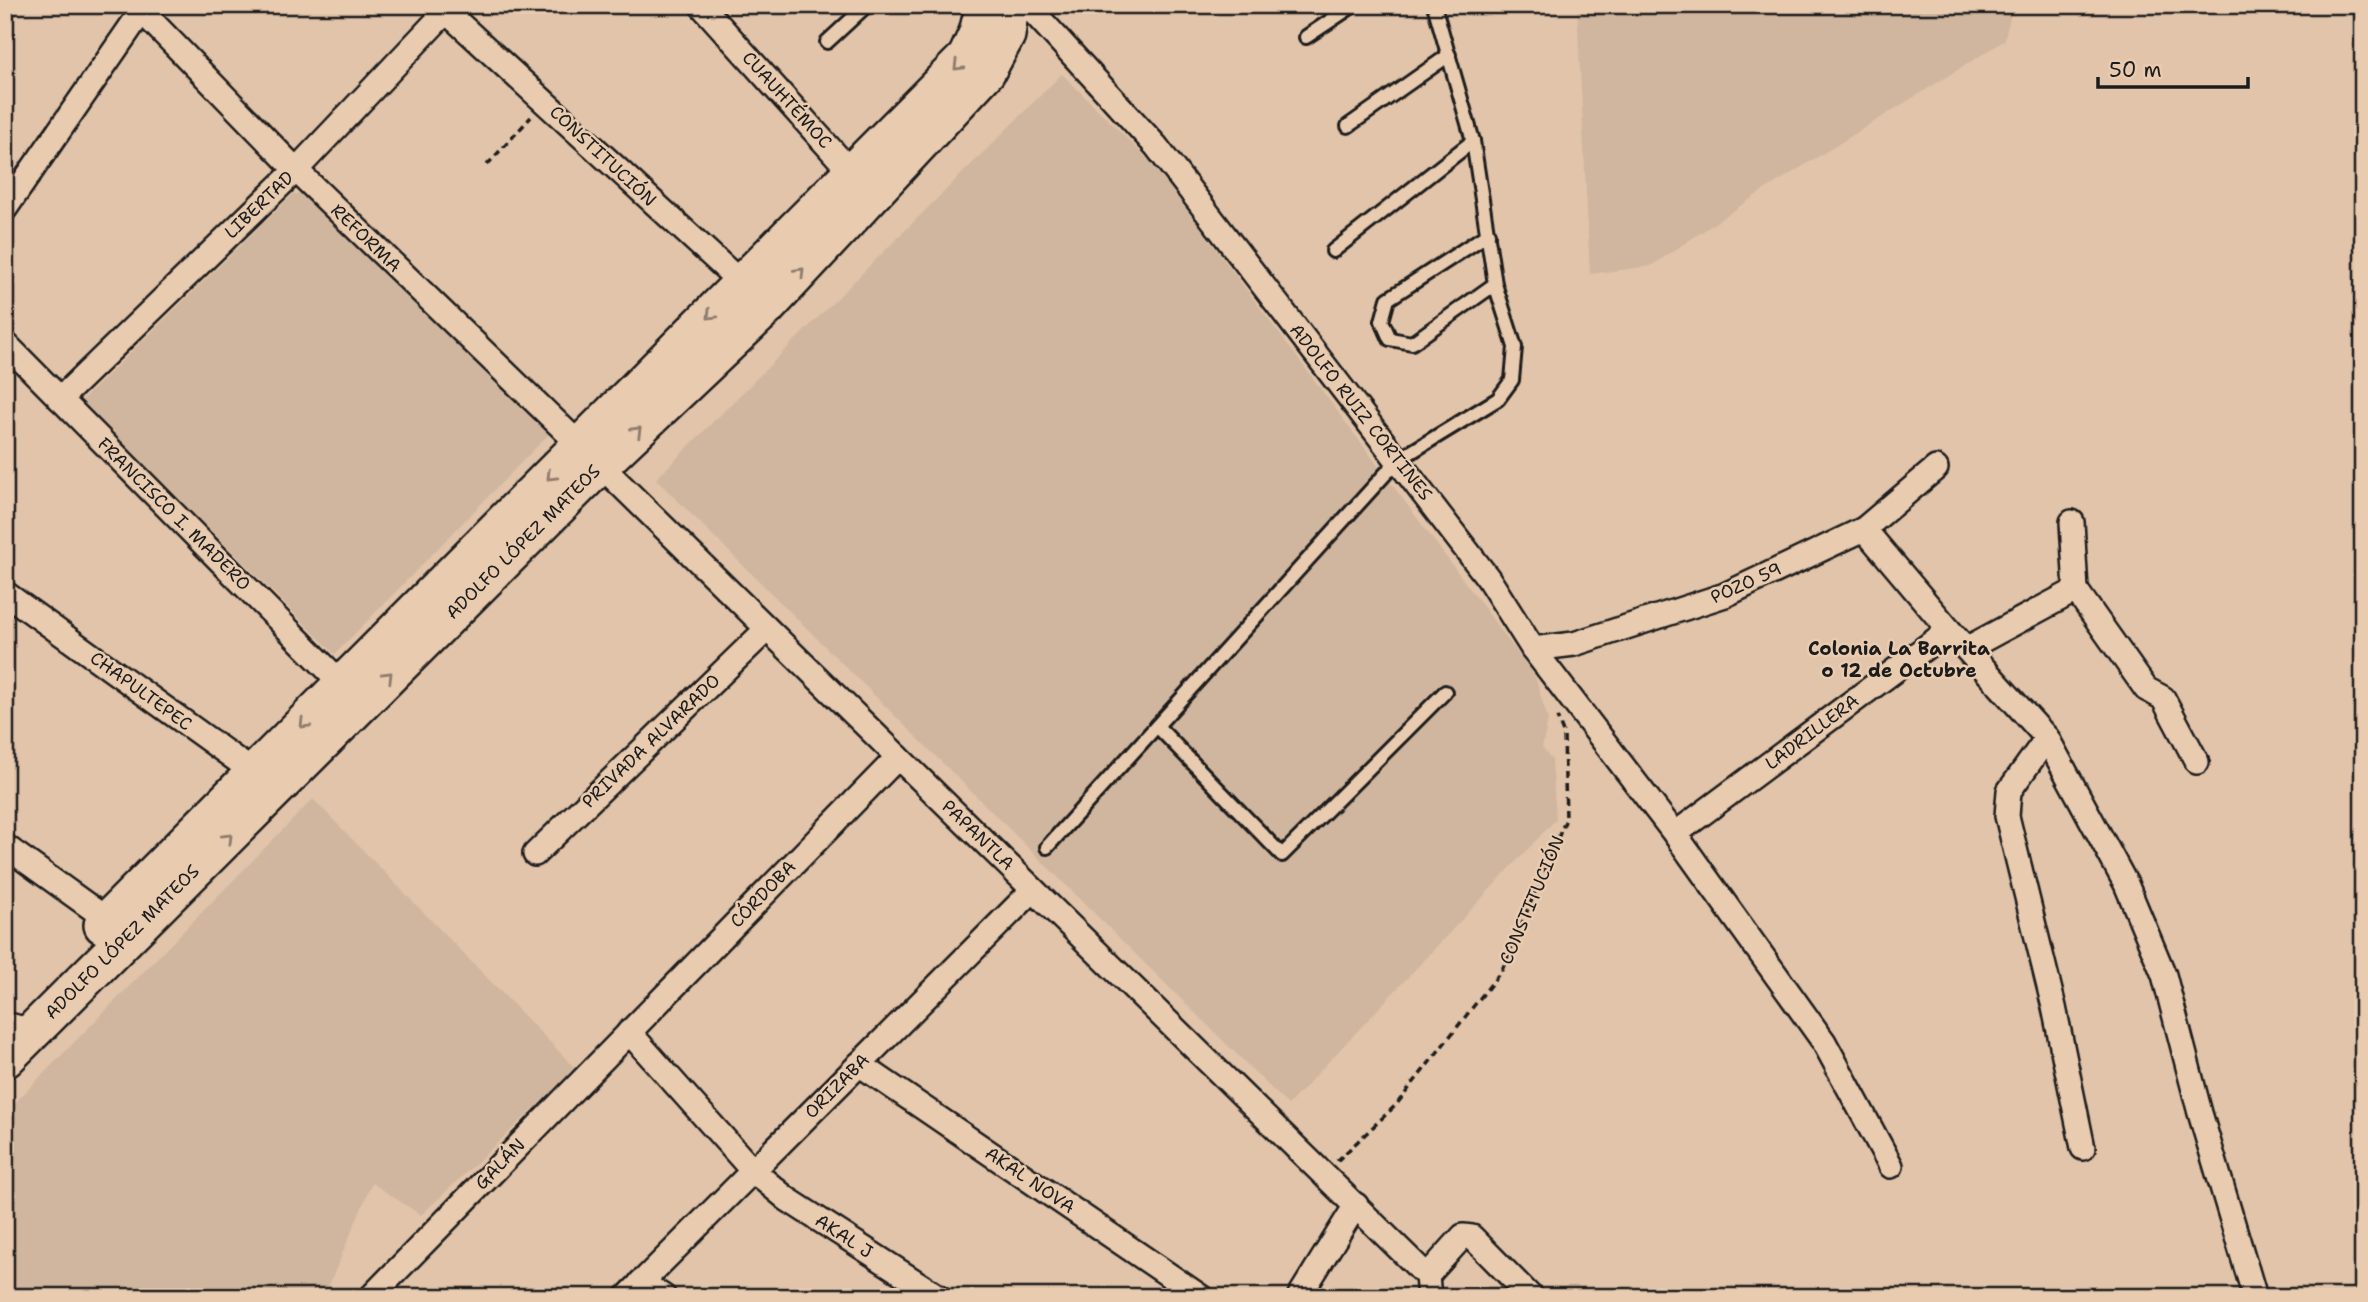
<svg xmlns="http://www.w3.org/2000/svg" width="2368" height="1302" viewBox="0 0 2368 1302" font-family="'Shantell Sans',sans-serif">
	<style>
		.built { fill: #d0b69e }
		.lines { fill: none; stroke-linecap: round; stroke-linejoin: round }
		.service-casing { stroke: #1c1c1c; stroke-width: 18 }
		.minor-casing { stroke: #1c1c1c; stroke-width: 28 }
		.primary-casing { stroke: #1c1c1c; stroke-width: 42 }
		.path { stroke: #1c1c1c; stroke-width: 3.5; stroke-dasharray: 7 5; stroke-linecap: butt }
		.service { stroke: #e9cbb0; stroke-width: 12 }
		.minor { stroke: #e9cbb0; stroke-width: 23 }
		.primary { stroke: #e9cbb0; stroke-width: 37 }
		.oneway { stroke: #8d7c6d }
		.labels { text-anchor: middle; stroke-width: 5; stroke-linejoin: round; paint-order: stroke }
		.street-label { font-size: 18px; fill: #1c1c1c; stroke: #e9cbb0 }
		.neighbourhood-label { font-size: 19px; font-weight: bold; fill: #1c1c1c; stroke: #e9cbb0 }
	</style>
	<rect width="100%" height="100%" fill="#e1c4aa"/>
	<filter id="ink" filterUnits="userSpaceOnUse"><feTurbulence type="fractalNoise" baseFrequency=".0143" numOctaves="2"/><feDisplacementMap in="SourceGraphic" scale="14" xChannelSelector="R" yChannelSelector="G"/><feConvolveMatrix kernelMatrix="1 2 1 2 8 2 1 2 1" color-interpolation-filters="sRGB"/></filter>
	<g filter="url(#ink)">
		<g class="built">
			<polygon points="1577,5 2013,5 2004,41 1758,194 1651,266 1590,274"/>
			<polygon points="1062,74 1152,163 1535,676 1548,720 1542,747 1552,760 1556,819 1288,1105 656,479"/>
			<polygon points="304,187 549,434 335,654 81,401 294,193 296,195"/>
			<polygon points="313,799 576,1069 421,1215 372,1183 324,1297 5,1297 5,1113"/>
		</g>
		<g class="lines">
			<g class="service-casing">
				<g id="service">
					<polyline points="1306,37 1354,5"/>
					<polyline points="827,42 867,5"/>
					<polyline points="1348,126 1449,55"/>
					<polyline points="1488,234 1388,299 1382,321 1390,339 1412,343 1495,284"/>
					<polyline points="1333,251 1473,141"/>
					<polyline points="1157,726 1282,855 1445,692"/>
					<polyline points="1047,847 1398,460 1498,399 1512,380 1515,347 1495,284 1473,141 1434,5"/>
				</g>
			</g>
			<g class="minor-casing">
				<g id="minor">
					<polyline points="136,5 296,170 581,446 1427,1276 1429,1297"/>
					<polyline points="439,5 749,290"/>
					<polyline points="701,5 861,183"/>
					<polyline points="1027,5 1156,146 1488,578 1533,649 1675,834 1824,1042 1891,1166"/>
					<polyline points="5,209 146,5"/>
					<polyline points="5,343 343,685"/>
					<polyline points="60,399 296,170 452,5"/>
					<polyline points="2072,522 2076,590"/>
					<polyline points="1864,529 1949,630 2047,738 2009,791 2007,816 2054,1007 2083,1148"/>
					<polyline points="2076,590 2146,689 2163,698 2197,762"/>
					<polyline points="5,593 263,779"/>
					<polyline points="1968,648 2076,590"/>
					<polyline points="1533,649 1574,644 1725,595 1864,529 1936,468"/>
					<polyline points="2047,738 2126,884 2164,975 2200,1113 2255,1297"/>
					<polyline points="1675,834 1949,630"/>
					<polyline points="5,846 108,920"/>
					<polyline points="535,854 767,629"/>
					<polyline points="5,1024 32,1031"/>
					<polyline points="629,1032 752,1170 787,1199 939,1297"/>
					<polyline points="859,1064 1201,1297"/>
					<polyline points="1427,1276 1463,1236 1472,1237 1531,1297"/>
					<polyline points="641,1282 664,1297"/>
					<polyline points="371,1297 898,757"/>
					<polyline points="627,1297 1033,890"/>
					<polyline points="1299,1297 1356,1205"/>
				</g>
			</g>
			<g class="primary-casing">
				<g id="primary">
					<polyline points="103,925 967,57 978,33 985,5"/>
					<polyline points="5,1059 600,465 767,307 986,72 1006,35 1010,5"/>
				</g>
			</g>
			<g class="path">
				<polyline points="487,165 531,117"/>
				<polyline points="1337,1161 1396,1105 1502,970 1566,819 1564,735 1557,717"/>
			</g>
			<use href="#service" class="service"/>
			<use href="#minor" class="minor"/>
			<use href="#primary" class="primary"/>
		</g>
		<defs><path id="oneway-chevron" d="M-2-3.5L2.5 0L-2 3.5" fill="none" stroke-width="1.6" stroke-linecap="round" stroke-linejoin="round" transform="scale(1.75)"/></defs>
		<g class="oneway">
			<use href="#oneway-chevron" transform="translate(958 66) rotate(135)"/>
			<use href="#oneway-chevron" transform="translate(800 272) rotate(-46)"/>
			<use href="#oneway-chevron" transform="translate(711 315) rotate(135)"/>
			<use href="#oneway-chevron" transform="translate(637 431) rotate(-44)"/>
			<use href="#oneway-chevron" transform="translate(551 476) rotate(135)"/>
			<use href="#oneway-chevron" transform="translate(388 676) rotate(-45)"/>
			<use href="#oneway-chevron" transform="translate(304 724) rotate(135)"/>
			<use href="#oneway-chevron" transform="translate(228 838) rotate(-45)"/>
		</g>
	</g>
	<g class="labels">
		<g class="street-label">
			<text transform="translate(787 100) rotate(48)" y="6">CUAUHTÉMOC</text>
			<text transform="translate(603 156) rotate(43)" y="6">CONSTITUCIÓN</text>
			<text transform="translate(259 205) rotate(-44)" y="6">LIBERTAD</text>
			<text transform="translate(366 238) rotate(44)" y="6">REFORMA</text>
			<text transform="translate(1361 412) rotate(52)" y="6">ADOLFO RUIZ CORTINES</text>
			<text transform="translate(174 514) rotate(45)" y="6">FRANCISCO I. MADERO</text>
			<text transform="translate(523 542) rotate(-45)" y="6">ADOLFO LÓPEZ MATEOS</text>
			<text transform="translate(1746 583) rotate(-24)" y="6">POZO 59</text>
			<text transform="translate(141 691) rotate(36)" y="6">CHAPULTEPEC</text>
			<text transform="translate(1812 732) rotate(-37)" y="6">LADRILLERA</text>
			<text transform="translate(651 741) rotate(-44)" y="6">PRIVADA ALVARADO</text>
			<text transform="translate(978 835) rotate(44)" y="6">PAPANTLA</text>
			<text transform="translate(763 894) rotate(-46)" y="6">CÓRDOBA</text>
			<text transform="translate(1532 900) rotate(-67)" y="6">CONSTITUCIÓN</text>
			<text transform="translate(122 942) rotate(-45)" y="6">ADOLFO LÓPEZ MATEOS</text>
			<text transform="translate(837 1086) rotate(-45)" y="6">ORIZABA</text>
			<text transform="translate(500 1164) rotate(-46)" y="6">GALÁN</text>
			<text transform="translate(1030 1180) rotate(34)" y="6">AKAL NOVA</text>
			<text transform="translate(844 1236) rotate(33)" y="6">AKAL J</text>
		</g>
		<g class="neighbourhood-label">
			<text x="1899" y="655">Colonia La Barrita<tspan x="1899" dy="22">o 12 de Octubre</tspan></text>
		</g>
	</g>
	<rect width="2368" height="1302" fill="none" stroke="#e9cbb0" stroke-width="28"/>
	<rect x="14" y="14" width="2340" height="1274" fill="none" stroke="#1c1c1c" stroke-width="2.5" filter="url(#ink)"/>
	<path d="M2098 77v10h150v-10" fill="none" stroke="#1c1c1c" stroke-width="3.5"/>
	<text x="2109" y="77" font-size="21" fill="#1c1c1c" stroke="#e9cbb0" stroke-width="5" paint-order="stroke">50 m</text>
</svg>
